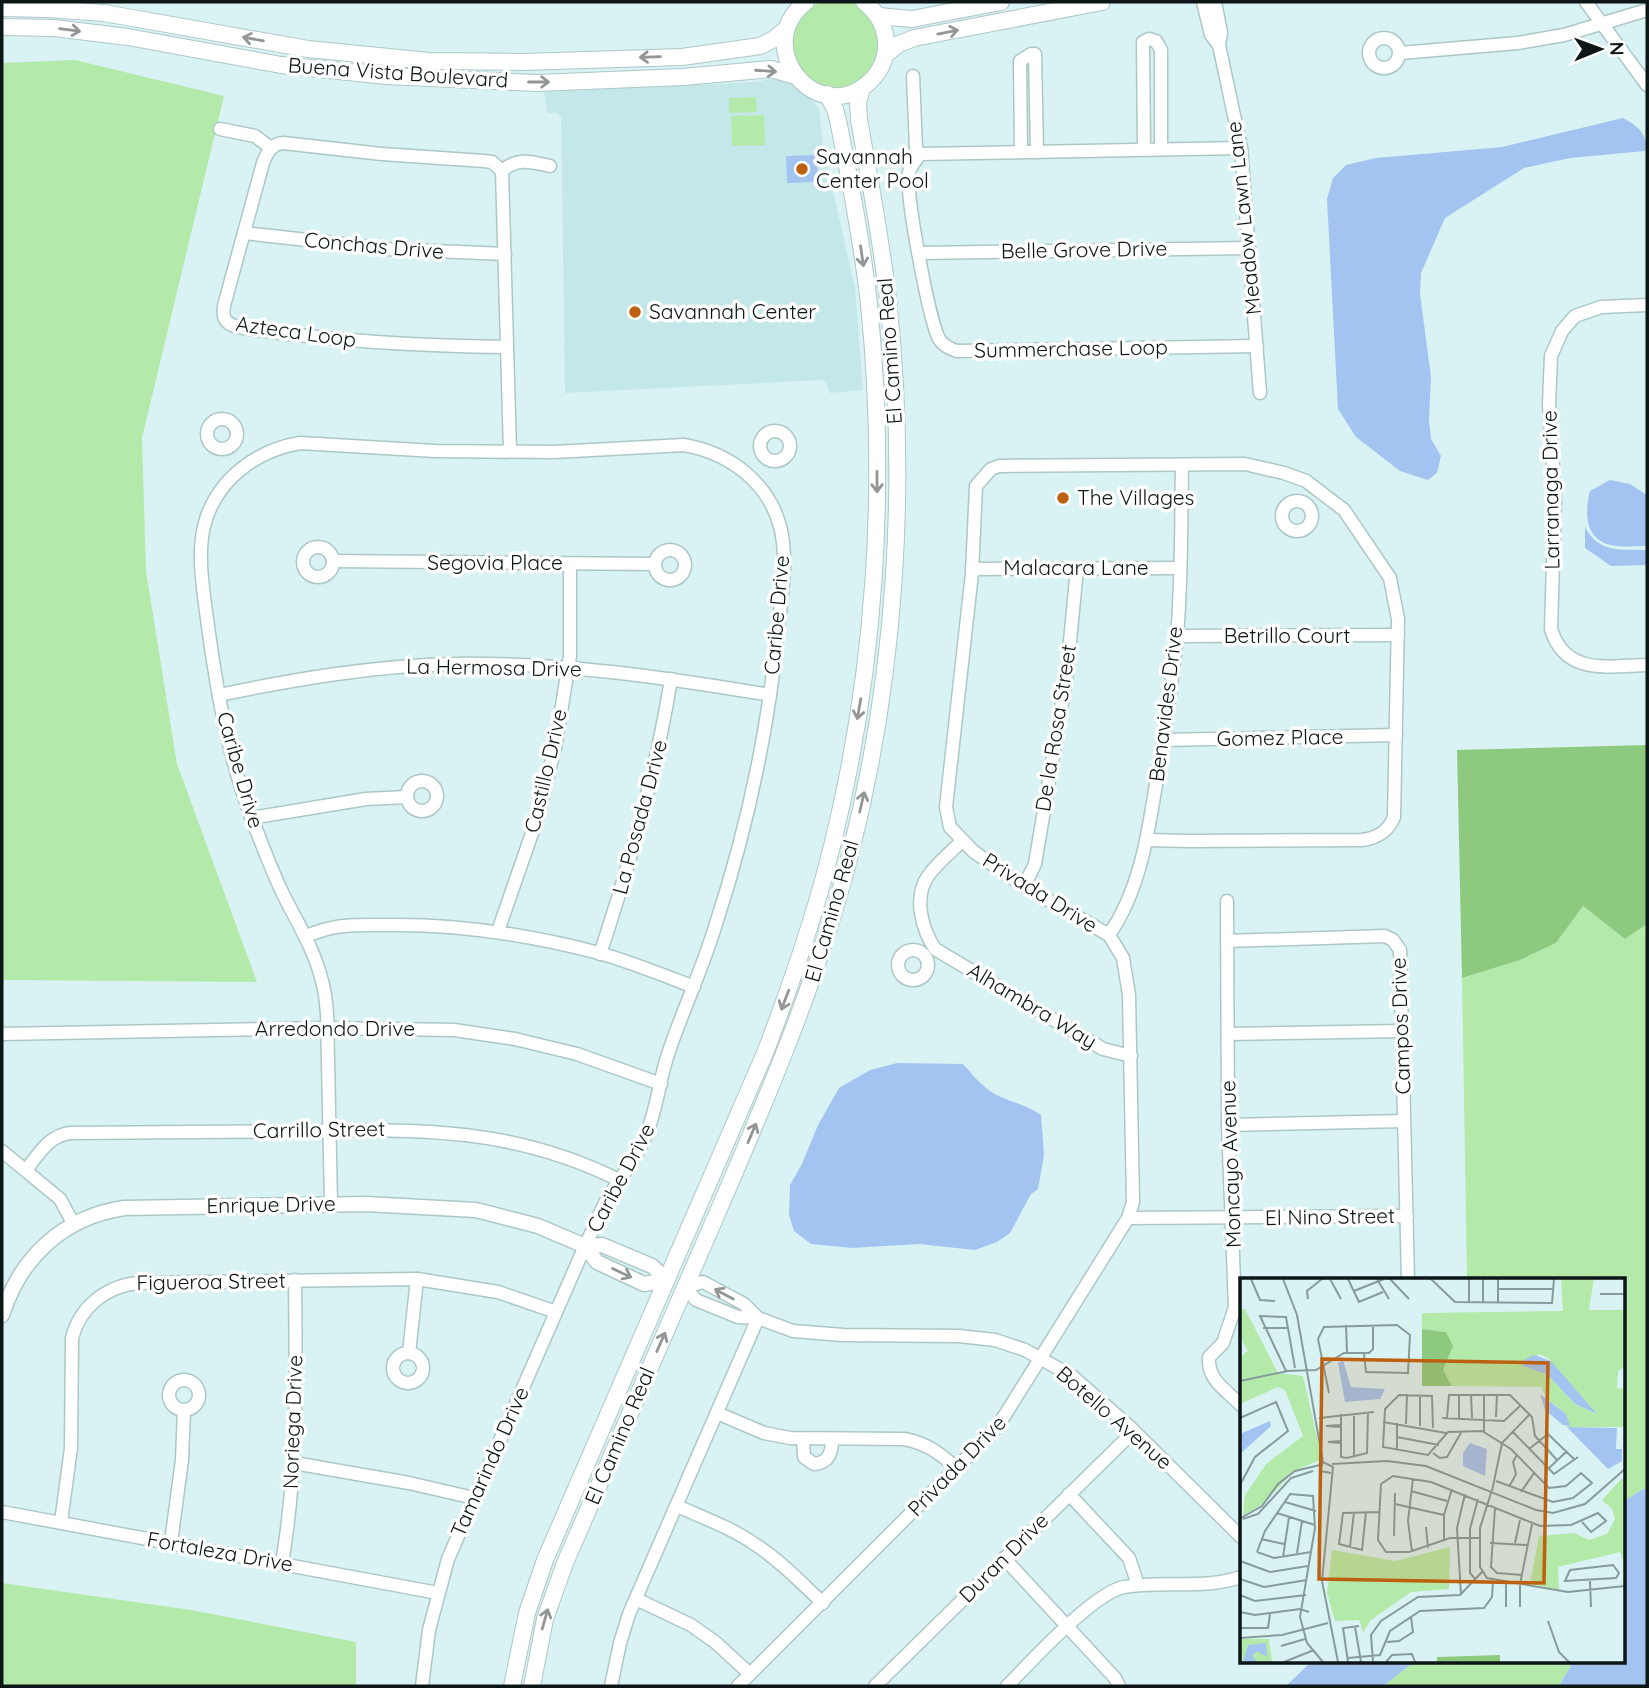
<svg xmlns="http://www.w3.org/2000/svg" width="1649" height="1688" viewBox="0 0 1649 1688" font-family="Quicksand,sans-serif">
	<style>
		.built { fill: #c4e8e9 }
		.green { fill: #b4eaa9 }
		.forest { fill: #8dca80 }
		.water { fill: #a3c4f0 }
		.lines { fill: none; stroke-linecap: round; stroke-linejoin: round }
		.minor-casing { stroke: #adc7c7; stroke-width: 15 }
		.tertiary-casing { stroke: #adc7c7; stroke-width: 17 }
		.secondary-casing { stroke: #adc7c7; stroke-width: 18 }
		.minor { stroke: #fff; stroke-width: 12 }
		.tertiary { stroke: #fff; stroke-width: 14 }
		.secondary { stroke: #fff; stroke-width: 16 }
		.oneway { stroke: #929696 }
		.poi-dot { fill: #bd6010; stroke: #fff; stroke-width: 2.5 }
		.labels { text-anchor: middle; stroke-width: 7; stroke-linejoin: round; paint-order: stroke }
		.street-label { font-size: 21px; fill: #0c1616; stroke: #fff }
		.poi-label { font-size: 21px; fill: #0c1616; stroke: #fff; text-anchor: start }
		.inset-road { fill: none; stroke: #879b9b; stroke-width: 2 }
		.view { fill: #bd6010; fill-opacity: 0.15; stroke: #bd6010; stroke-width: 3.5 }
		.inset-edge { fill: none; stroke: #0c1616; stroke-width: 3.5 }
	</style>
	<rect width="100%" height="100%" fill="#d9f3f4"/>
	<polygon class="built" points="779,77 789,80 806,92 819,109 824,151 855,288 863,390 830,393 826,383 821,380 565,393 561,117 557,113 547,113 544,92 756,82"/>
	<g class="green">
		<path d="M822 2C831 2 841 0 850 2 880 8 887 52 869 73 820 128 750 27 822 2Z"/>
		<polygon points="75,60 224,96 142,438 146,571 177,764 257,982 2,980 2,63"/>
		<polygon points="756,97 757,112 729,113 729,98"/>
		<polygon points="764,115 765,145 732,146 731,116"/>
		<polygon points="1583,906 1625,939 1647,924 1647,1490 1643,1489 1623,1502 1623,1280 1467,1280 1462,978 1520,960 1556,943"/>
		<polygon points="2,1583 191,1610 356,1642 356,1686 2,1686"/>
		<polygon points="1414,1662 1573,1662 1559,1686 1383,1686"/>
	</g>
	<polygon class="forest" points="1647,745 1647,924 1625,939 1583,906 1556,943 1520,960 1462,978 1457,750"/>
	<g class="water">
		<path d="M1623 118C1637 125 1649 135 1645 151L1570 158 1524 168 1445 218 1421 273 1420 294 1431 377 1429 420 1431 439 1441 456 1437 473 1428 480 1400 471 1356 437 1338 409 1327 199 1333 178 1346 165 1376 158 1502 147Z"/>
		<polygon points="817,155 818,182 787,183 786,156"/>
		<path d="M1610 480 1630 484 1647 495V546C1636 546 1618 548 1607 544 1584 536 1585 510 1590 491Z"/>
		<path d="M1585 527C1599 554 1621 549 1647 550V565L1611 566 1585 548Z"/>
		<path d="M897 1063 963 1064C974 1076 985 1091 1001 1097 1015 1103 1028 1106 1041 1115L1044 1155 1038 1189 1031 1194 1010 1233 997 1242 975 1250 919 1244 852 1248 811 1244 794 1231 789 1215 790 1185 802 1164 818 1125 839 1088 870 1070Z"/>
		<polygon points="1643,1489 1647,1490 1647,1686 1559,1686 1573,1662 1623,1662 1623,1502"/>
		<polygon points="1311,1662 1414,1662 1383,1686 1286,1686"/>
	</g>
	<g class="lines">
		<g class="minor-casing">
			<g id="minor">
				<polyline points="1203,2 1211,35 1219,45"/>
				<polyline points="1215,2 1221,33 1219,45 1241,148 1260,393"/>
				<polyline points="1586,2 1647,85"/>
				<circle cx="1384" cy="53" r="15"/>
				<polyline points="1400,53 1518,43 1564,35 1647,10"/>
				<polyline points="913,76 916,148 920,154"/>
				<polyline points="220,129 255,136 271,148"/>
				<path d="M1241 148 920 154C917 159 911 166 909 172 905 194 929 319 939 339 943 345 950 349 957 351L1257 346"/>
				<polyline points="1144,149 1143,42 1149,39 1156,41 1161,50 1161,149"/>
				<polyline points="1021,152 1020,61 1031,54 1035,54 1037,152"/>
				<path d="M502 171C517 157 532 162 550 166"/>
				<polyline points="244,233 388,249 505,254"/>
				<polyline points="919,253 1249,248"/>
				<path d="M1647 305 1601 307 1575 316 1562 331 1551 356 1549 404 1555 500 1551 629C1565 676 1609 666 1647 665"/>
				<path d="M507 347C416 346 327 341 238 327 224 324 221 316 225 302L263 163C267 152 272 144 283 143L382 154 484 161 492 162 502 171 510 451"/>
				<circle cx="222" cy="434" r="15"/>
				<circle cx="775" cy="446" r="15"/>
				<circle cx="1297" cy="516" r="15"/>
				<circle cx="318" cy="562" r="15"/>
				<circle cx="670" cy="565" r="15"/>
				<polyline points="334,561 655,564"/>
				<polyline points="972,569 1180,568"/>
				<polyline points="1177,636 1398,635"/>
				<path d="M219 695C296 679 373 666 451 664 561 662 662 677 770 695"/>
				<polyline points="1164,740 1396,735"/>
				<circle cx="422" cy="796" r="15"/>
				<polyline points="251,818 366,799 407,797"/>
				<path d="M962 841C951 852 937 863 928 876 913 898 922 929 935 949L1103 1049 1131 1056"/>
				<polyline points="1024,886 1035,864 1067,673 1077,568"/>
				<path d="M1227 901 1228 1125 1235 1307 1223 1343 1209 1357C1207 1380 1226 1390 1241 1405"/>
				<polyline points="498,931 539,813 556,743 570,656 570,564"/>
				<path d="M1109 935C1141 888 1148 833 1157 778 1165 731 1172 683 1177 636 1182 579 1181 522 1182 465"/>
				<path d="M305 937C334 923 356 925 388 925 459 924 530 935 599 953 631 962 663 975 694 987"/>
				<polyline points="1227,941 1385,936 1393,940 1400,950 1408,1280"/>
				<circle cx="913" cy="965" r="15"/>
				<path d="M600 954C630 863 656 773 671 679"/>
				<polyline points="2,1034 326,1028 454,1030 515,1039 577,1054 661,1084"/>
				<polyline points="1228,1034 1402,1031"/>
				<polyline points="1228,1125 1404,1121"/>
				<polyline points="2,1151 60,1199 73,1223"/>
				<path d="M26 1170C39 1154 48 1136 70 1133 148 1133 226 1132 304 1131 419 1129 514 1127 621 1181"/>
				<path d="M331 1204C330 1156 329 1108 328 1061 327 1035 329 1006 322 981 315 951 297 922 283 894 271 869 261 842 251 816 227 753 216 686 207 619 203 588 196 550 206 519 220 477 258 450 300 443L435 451 554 452 684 445C730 453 770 483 781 530 788 563 781 598 778 630 768 732 746 833 714 930 701 972 682 1012 668 1054 659 1081 657 1109 646 1135 636 1160 618 1180 605 1203 598 1217 592 1232 585 1246L448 1559 429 1630 422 1686"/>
				<polyline points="1128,1218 1407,1216"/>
				<polyline points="758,1318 744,1304 703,1282 685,1287 696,1300 738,1317 758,1318 793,1331 843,1335 959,1336 995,1340 1025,1350 1072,1376 1131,1428 1241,1537"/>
				<circle cx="408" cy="1368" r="15"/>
				<polyline points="409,1353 417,1279"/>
				<circle cx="184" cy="1395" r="15"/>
				<path d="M717 1413 764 1433 790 1438 904 1439C926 1443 940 1453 956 1468"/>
				<path d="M803 1439 804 1457 814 1464C828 1463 832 1453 832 1440"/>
				<polyline points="294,1463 409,1483 474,1498"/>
				<polyline points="1069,1494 1129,1558 1138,1585"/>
				<path d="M677 1506C704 1518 732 1528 756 1545 781 1561 801 1583 823 1603"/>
				<polyline points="2,1512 438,1593"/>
				<path d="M61 1522 71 1448 72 1338C80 1307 106 1286 138 1283L417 1279 498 1292 556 1312"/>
				<polyline points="171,1542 182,1460 184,1410"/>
				<polyline points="1004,1558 1115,1678 1119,1686"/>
				<path d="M282 1563C298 1469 296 1375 295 1280"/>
				<polyline points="636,1599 691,1625 715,1642 750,1674"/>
				<polyline points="611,1686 620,1643 629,1614 758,1318"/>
				<path d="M738 1686 998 1426 1128 1218 1133 1202 1129 995 1123 958 1109 935 1024 886 974 852 950 827 946 807 972 573 976 486 991 469 999 466 1245 464 1284 473 1306 481 1344 510 1390 578 1398 619 1394 817C1388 832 1377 838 1362 840L1189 841 1147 840"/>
				<polyline points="875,1686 1134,1431"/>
				<path d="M1007 1686C1031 1662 1093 1593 1124 1587 1164 1580 1203 1590 1241 1577"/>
			</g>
		</g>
		<g class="tertiary-casing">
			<g id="tertiary">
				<polyline points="585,1246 597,1262 644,1284 667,1280"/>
				<path d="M2 1315C20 1258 63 1217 124 1208L366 1204 476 1210 538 1226 585 1246 602 1245 652 1266 667 1280"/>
			</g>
		</g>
		<g class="secondary-casing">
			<g id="secondary">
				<path d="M806 2C751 45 814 126 866 85 877 76 885 63 886 48 887 30 879 13 864 2"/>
				<polyline points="2,8 47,9 104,13 308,49 429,61 523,62 682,57 760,46 774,39 786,29"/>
				<polyline points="878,16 912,19 1001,2"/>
				<polyline points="2,27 54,28 128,37 281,65 387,76 537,83 683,77 771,69 796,76"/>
				<polyline points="885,55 899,44 914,38 1102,2"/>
				<path d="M512 1686 527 1613 545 1560 765 1053C791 985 815 916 832 846 876 669 887 484 869 304 862 242 850 181 838 120L835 109 827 94"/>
				<path d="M532 1686 545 1619 565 1563C614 1450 664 1336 713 1223 765 1103 817 982 850 855 896 676 908 483 888 299 881 239 870 180 859 120L858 103 862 88"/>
			</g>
		</g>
		<use href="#minor" class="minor"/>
		<use href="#tertiary" class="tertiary"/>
		<use href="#secondary" class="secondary"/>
	</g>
	<defs><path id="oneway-shaft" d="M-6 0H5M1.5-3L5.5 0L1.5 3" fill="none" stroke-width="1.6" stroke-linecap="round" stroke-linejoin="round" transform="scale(1.75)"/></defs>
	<g class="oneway">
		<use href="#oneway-shaft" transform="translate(70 30) rotate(7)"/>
		<use href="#oneway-shaft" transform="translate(948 32) rotate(-11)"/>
		<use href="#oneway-shaft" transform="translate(253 39) rotate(-170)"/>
		<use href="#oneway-shaft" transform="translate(650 57) rotate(178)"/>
		<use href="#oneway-shaft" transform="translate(766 71) rotate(4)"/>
		<use href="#oneway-shaft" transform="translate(539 82)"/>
		<use href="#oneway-shaft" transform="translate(862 256) rotate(82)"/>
		<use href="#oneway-shaft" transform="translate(877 482) rotate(90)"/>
		<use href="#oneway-shaft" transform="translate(859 709) rotate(100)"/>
		<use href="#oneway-shaft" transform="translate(862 802) rotate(-77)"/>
		<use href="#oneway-shaft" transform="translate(785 1000) rotate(111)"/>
		<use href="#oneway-shaft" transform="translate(752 1133) rotate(-67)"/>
		<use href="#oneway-shaft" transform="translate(622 1273) rotate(25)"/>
		<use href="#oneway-shaft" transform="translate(724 1294) rotate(-152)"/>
		<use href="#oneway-shaft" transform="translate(661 1342) rotate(-66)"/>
		<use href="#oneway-shaft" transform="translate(545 1619) rotate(-74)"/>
	</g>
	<g class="poi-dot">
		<circle cx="802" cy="169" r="7"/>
		<circle cx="635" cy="312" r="7"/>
		<circle cx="1063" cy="498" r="7"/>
	</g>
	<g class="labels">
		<g class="street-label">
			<text transform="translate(398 73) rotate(4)" y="7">Buena Vista Boulevard</text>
			<text transform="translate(1244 218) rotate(-96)" y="7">Meadow Lawn Lane</text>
			<text transform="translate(374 246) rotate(5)" y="7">Conchas Drive</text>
			<text transform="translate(1084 250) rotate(-1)" y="7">Belle Grove Drive</text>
			<text transform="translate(296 332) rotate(8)" y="7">Azteca Loop</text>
			<text transform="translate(1071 349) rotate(-1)" y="7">Summerchase Loop</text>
			<text transform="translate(890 351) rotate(-94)" y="7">El Camino Real</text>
			<text transform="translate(1551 490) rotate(-91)" y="7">Larranaga Drive</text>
			<text x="495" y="570">Segovia Place</text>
			<text x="1076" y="575">Malacara Lane</text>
			<text transform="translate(777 615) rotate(-85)" y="7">Caribe Drive</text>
			<text x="1287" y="643">Betrillo Court</text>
			<text transform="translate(494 668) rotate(1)" y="7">La Hermosa Drive</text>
			<text transform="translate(1166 704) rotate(-83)" y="7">Benavides Drive</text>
			<text transform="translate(1056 728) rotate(-81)" y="7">De la Rosa Street</text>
			<text transform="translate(1280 738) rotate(-1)" y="7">Gomez Place</text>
			<text transform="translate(240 770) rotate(74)" y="7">Caribe Drive</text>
			<text transform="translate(546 771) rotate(-77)" y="7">Castillo Drive</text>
			<text transform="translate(640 817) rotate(-75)" y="7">La Posada Drive</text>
			<text transform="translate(1040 893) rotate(32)" y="7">Privada Drive</text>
			<text transform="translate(832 911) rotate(-74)" y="7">El Camino Real</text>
			<text transform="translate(1032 1006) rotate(31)" y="7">Alhambra Way</text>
			<text transform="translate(1401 1026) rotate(-92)" y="7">Campos Drive</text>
			<text x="335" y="1036">Arredondo Drive</text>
			<text transform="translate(319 1130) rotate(-1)" y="7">Carrillo Street</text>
			<text transform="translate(1231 1164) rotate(-92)" y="7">Moncayo Avenue</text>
			<text transform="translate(621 1178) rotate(-62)" y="7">Caribe Drive</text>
			<text transform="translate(271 1205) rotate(-1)" y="7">Enrique Drive</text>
			<text transform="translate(1330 1217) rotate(-1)" y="7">El Nino Street</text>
			<text transform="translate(211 1282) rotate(-1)" y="7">Figueroa Street</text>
			<text transform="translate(1114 1418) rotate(41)" y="7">Botello Avenue</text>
			<text transform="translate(293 1422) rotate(-88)" y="7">Noriega Drive</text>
			<text transform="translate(620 1436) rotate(-67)" y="7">El Camino Real</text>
			<text transform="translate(490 1462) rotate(-66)" y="7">Tamarindo Drive</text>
			<text transform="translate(957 1466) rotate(-46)" y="7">Privada Drive</text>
			<text transform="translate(220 1552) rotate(10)" y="7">Fortaleza Drive</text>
			<text transform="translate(1004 1558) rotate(-45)" y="7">Duran Drive</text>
		</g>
		<g class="poi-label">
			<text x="816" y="164">Savannah<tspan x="816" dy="24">Center Pool</tspan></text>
			<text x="649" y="319">Savannah Center</text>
			<text x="1077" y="505">The Villages</text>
		</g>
	</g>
	<g transform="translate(1240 1278)">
		<rect width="385" height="385" fill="#d9f3f4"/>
		<path d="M321 1H354L349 32H385V89L378 93 377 110 385 111V149H327L326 136 307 121 301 109 212 108 203 92 205 54 182 51V35L323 33ZM299 76 308 80 357 136 335 126 308 97 283 88ZM0 31H5L38 95 63 98 82 181 54 193 24 225 3 238 5 217 26 186 63 158 45 112 38 109 0 126V79L8 73 0 59ZM385 197V287L380 274 318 289 319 312 290 306 299 258 334 255 349 262 367 256 375 241 372 231 362 222ZM210 269 209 311 171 314 131 342 123 354 119 342 95 343 87 315 92 272 155 283ZM0 361H29L32 384H0Z" fill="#b4eaa9" fill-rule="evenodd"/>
		<path d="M182 51 206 54 213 68 203 92 212 108H182ZM260 377V384H197V379Z" fill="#8dca80"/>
		<path d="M294 77 311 83 357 136 335 126 308 97 283 88 282 83ZM103 82 111 109 145 111 140 121 105 124 98 85ZM300 116 326 136 330 148 323 147 305 132ZM30 143 31 148 0 176V156ZM327 149 377 150 376 171H382V183L368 191ZM230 165 247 171 245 198 223 188V175ZM26 365 27 379 17 373 12 378 17 384H3L8 367Z" fill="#a3c4f0"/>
		<path class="inset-road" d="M11 1 20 22 35 23M43 1 57 37 83 184M90 1 101 21M108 1 119 24 143 14M137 1 149 21M150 1 169 21M191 1 215 24 312 25 314 1M229 1V25M258 11H314M114 13 144 1M360 16H385M68 21 67 13 82 1M243 25V1M258 25V1M106 47 107 75M23 50H48M46 93 20 38 46 39 55 90M46 93 76 92 104 75H129L133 71V47M0 103 48 93M89 115 78 61 84 49 157 47 170 57 168 95 126 94 124 76M219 116V140M231 116 232 140M180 117V148M101 136V179L107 180 127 175 128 134M256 139 257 116M0 140 36 124 48 153 15 179 1 205 0 228M79 140 134 134M202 140 264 143 281 127M207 140 209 117H270L292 139 295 158 317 182M143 144 206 155M166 146 167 116M101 147 86 148 101 149M193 150 192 118 159 117 145 131 143 169 188 177 208 154 242 153 271 171 309 210 326 208 341 195 352 205 333 220 313 224 256 203M272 153 314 196 338 179M244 154V116M157 159 199 167M101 163 88 164 101 165M289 171 308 156 335 182M157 173V145M193 175 200 180 207 179 222 153M114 179V135M92 186 147 183 186 188 296 232 313 235 345 226 385 191M308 191 326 174M91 195 80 193 83 184 93 189 82 303 98 384M269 209 276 196 273 184 277 177M171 213 207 223M252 213 262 165 290 136M281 214 294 195M251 215 240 250V289L247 300 328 314 385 308M45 224 76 233M155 226 204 237M255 230 251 289 257 295 282 297M126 234 122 272 99 266 103 235 140 234M37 235 75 247M1 240 22 228 38 206 55 193 80 187M3 241 18 236 51 200 73 193M186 249 188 270M154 258 155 215M240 260H210L169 274H146L138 262 141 206 153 198 191 204 300 248 331 247 358 235 366 243 351 254 342 244M21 261 44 266M204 263V237L212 211M250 265 288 267M275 265 280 242M110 269 114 234M17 274 25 253 50 216 73 218 75 250 60 339 67 365 83 384M17 274 34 280 71 274M172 274 168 243 173 200M57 275 62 243M43 279 49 239M0 283 30 294 68 288M373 287 379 295 376 300 325 303 330 292ZM0 301 24 309 67 302M235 301 230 295V251L238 221M350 303 351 329M0 317 15 323 66 317M221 317 217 250 225 216M266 329V305M280 329V306L292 246M0 334 15 337 60 331 69 334M308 343 319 374 329 384M115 349 121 384M0 350H28L30 336M0 360 42 357 88 345M147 364 159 363 173 354 171 339M41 368 65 361M108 380 140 377 150 353 180 333 244 330 252 319 253 304M44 384 74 372M108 384 103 350 119 348M133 384 131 357 141 343 178 319 220 317 242 294M146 384 152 377 172 376 175 384"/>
		<path class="view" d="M82 81 308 85 304 305 79 301Z"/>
		<rect width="385" height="385" class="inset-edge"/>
	</g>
	<rect width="1649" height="1688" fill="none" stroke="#0c1616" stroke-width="7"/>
	<g transform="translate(1600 49) rotate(89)" stroke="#ffffff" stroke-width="5" paint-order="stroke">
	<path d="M0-5L12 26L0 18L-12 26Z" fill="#0c1616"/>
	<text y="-10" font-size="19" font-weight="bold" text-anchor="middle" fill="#0c1616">N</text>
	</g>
</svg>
